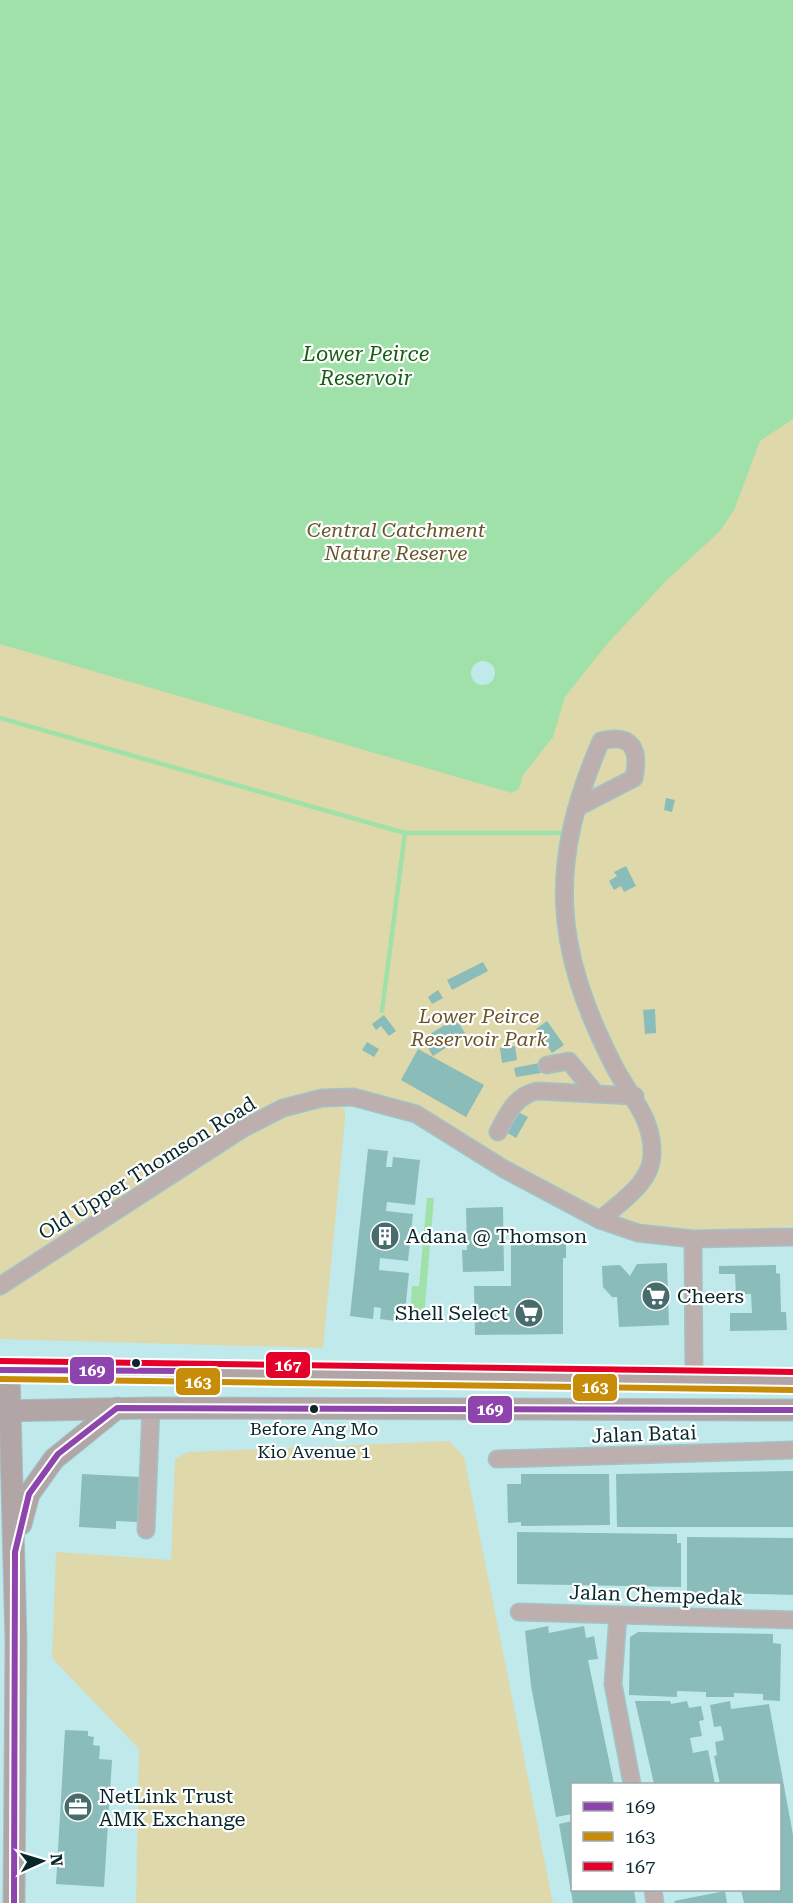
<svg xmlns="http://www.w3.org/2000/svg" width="793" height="1903" viewBox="0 0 793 1903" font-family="'Roboto Serif',serif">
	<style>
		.green { fill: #ded8ab }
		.water { fill: #a0e1a9 }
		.pier { fill: #c0e9ec }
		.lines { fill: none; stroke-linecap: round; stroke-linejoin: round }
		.stream { stroke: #a0e1a9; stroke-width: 4.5 }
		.building { fill: #8abcba }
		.minor-casing { stroke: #a2c3c6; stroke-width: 19 }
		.major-casing { stroke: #a2c3c6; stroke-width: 23 }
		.minor { stroke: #beafaf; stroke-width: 16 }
		.major { stroke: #b1a5a6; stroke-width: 21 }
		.bus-1-casing { stroke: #fff; stroke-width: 10 }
		.bus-2-casing { stroke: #fff; stroke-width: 10 }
		.bus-3-casing { stroke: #fff; stroke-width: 10 }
		.bus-1 { stroke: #8e44ad; stroke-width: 6 }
		.bus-2 { stroke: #c78d08; stroke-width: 6 }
		.bus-3 { stroke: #e4002b; stroke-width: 6 }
		.bus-dot { fill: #07272a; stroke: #fff; stroke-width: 2 }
		.labels { text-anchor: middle; stroke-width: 4.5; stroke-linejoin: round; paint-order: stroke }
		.bus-label { font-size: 18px; fill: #07272a; stroke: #fff }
		.park-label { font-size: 20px; font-style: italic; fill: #6a542b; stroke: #fff }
		.street-label { font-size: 20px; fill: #07272a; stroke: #fff }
		.poi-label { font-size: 20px; fill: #07272a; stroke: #fff; text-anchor: start }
		.water-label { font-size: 21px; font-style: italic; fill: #155f12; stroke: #fff }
		.line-badge { stroke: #fff; stroke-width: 2 }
		.badge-label { font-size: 16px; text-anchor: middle; font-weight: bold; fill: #fff }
	</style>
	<rect width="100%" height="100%" fill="#c0e9ec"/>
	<g class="green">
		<polygon points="0,0 793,0 793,1226 724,1232 644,1230 600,1220 409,1116 372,1109 340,1106 345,1110 345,1119 323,1348 0,1339"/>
		<polygon points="449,1441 464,1457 553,1903 136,1903 139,1749 52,1658 56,1552 171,1560 175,1459 188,1452"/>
	</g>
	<g class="water">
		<polygon points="0,0 793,0 793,419 760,441 734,510 720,531 667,580 607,644 565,697 553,737 523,775 519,789 512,793 0,644"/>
		<polygon points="427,1198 434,1198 424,1318 410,1317 412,1286 419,1286"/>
	</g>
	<circle class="pier" cx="483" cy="673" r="12"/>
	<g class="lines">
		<g class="stream">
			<polyline points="0,718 405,833 382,1011"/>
			<polyline points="405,833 562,833"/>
		</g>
	</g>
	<g class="building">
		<polygon points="666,798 675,800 672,812 664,810"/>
		<polygon points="626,866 636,886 624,892 621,886 614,890 609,881 617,876 614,872"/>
		<polygon points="483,962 488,971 452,990 447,980"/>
		<polygon points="438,990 443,998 432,1004 428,997"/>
		<polygon points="655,1009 656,1033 645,1034 643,1010"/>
		<polygon points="384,1015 396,1031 389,1036 381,1026 376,1030 372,1024"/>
		<polygon points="456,1018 466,1035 433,1056 422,1039"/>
		<polygon points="547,1021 564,1045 552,1053 536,1029"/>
		<polygon points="367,1042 379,1049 374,1057 362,1050"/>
		<polygon points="515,1046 517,1060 502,1063 500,1048"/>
		<polygon points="418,1049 484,1085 466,1117 401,1080"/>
		<polygon points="539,1063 541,1073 516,1077 514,1068"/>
		<polygon points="516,1111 528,1117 516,1138 504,1131"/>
		<polygon points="368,1149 388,1151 386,1167 392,1167 393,1157 420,1160 415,1205 387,1202 386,1211 413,1214 408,1261 380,1258 379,1270 409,1273 404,1322 380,1319 381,1308 374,1307 373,1319 350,1316"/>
		<polygon points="503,1207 504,1271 463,1272 462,1250 467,1250 466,1208"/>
		<polygon points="511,1240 558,1240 566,1243 566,1258 563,1258 563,1334 475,1335 474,1286 511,1286"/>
		<polygon points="667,1263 669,1325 619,1327 617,1297 612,1297 603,1287 602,1266 620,1265 630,1276 637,1264"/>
		<polygon points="776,1265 776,1273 780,1274 781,1312 786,1312 787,1330 730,1331 730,1313 752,1313 751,1294 736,1294 735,1274 719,1274 719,1266"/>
		<polygon points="793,1471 793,1527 617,1527 616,1474"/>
		<polygon points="82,1474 140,1477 137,1522 116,1521 116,1529 79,1527"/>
		<polygon points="521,1474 609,1474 610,1525 521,1526 521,1522 508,1523 507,1484 521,1484"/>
		<polygon points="517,1532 677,1534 677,1543 681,1543 681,1587 517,1584"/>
		<polygon points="687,1537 793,1538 793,1595 687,1592"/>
		<polygon points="548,1626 549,1633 584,1626 586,1638 594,1636 598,1659 588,1660 614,1784 572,1784 572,1814 556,1817 531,1686 525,1631"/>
		<polygon points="638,1632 773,1634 773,1643 781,1644 780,1701 763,1700 763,1694 734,1693 734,1697 706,1697 706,1692 677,1691 677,1697 629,1695 630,1637"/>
		<polygon points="635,1701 670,1701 671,1704 687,1701 689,1708 701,1706 704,1720 699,1721 702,1736 690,1738 693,1753 708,1750 715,1784 654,1784"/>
		<polygon points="730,1701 731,1709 769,1704 793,1835 793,1903 744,1903 741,1890 780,1890 780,1785 720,1784 714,1756 717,1755 715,1742 724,1740 721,1726 714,1727 710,1705"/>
		<polygon points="65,1730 88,1731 88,1736 94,1737 93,1745 100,1746 99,1759 112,1760 104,1887 56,1884"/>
		<polygon points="572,1821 572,1890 634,1890 636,1903 573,1903 559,1824"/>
		<polygon points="725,1891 727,1903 675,1903 674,1901"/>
	</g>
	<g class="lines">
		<g class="minor-casing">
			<g id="minor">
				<path d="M578 807 634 778C640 749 632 733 601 741 548 863 553 946 613 1064 628 1095 653 1116 652 1154 652 1183 620 1202 600 1220"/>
				<polyline points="547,1065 569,1061 596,1094"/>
				<path d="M498 1132C508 1113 515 1096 537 1091L635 1096"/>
				<polyline points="693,1239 694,1381"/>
				<polyline points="0,1286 242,1129 283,1108 322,1098 353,1097 416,1114 504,1169 600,1220 638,1233 693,1239 793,1237"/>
				<polyline points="497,1459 793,1450"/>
				<polyline points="146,1530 151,1408"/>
				<polyline points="519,1612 793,1620"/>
				<polyline points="618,1615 613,1684 632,1784"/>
				<polyline points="653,1890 655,1903"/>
			</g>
		</g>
		<g class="major-casing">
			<g id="major">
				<path d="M0 1370C264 1372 529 1381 793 1381"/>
				<polyline points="9,1370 16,1641 14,1903"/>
				<polyline points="0,1411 151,1408 793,1410"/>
				<polyline points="21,1524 29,1494 54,1459 117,1408"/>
			</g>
		</g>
		<use href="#minor" class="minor"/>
		<use href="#major" class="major"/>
		<g class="bus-1-casing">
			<g id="bus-1">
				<polyline points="0,1370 184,1371"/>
				<polyline points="14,1903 15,1552 29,1494 58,1454 117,1408 793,1410"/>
			</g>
		</g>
		<g class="bus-2-casing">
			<polyline id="bus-2" points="0,1379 793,1390"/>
		</g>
		<g class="bus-3-casing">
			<polyline id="bus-3" points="0,1361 793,1372"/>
		</g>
		<use href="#bus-1" class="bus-1"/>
		<use href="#bus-2" class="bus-2"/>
		<use href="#bus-3" class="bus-3"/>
	</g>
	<defs>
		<g id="building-disc" transform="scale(1.5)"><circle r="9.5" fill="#486b6e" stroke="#fff"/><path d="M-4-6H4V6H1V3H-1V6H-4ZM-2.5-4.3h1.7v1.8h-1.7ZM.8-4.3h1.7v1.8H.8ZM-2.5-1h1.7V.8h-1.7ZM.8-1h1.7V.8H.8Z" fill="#fff"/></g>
		<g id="supermarket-disc" transform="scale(1.5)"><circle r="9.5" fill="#486b6e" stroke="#fff"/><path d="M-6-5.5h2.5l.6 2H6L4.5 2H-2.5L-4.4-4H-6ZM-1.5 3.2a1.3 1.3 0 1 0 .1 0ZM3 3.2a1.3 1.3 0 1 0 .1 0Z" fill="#fff"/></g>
		<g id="office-disc" transform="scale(1.5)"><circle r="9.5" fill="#486b6e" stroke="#fff"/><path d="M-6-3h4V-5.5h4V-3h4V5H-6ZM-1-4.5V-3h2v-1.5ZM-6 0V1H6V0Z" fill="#fff"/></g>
	</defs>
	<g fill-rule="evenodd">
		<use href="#building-disc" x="385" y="1236"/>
		<use href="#supermarket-disc" x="656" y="1296"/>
		<use href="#supermarket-disc" x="529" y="1313"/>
		<use href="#office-disc" x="78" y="1807"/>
	</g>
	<g class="bus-dot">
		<circle cx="136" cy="1363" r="5"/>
		<circle cx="314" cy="1409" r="5"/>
	</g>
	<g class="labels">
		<g class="bus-label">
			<text x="314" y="1435">Before Ang Mo<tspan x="314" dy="23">Kio Avenue 1</tspan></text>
		</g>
		<g class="park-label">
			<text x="396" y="537">Central Catchment<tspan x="396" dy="23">Nature Reserve</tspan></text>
			<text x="479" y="1023">Lower Peirce<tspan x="479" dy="23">Reservoir Park</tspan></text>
		</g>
		<g class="street-label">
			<text transform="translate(147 1168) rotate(-32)" y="7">Old Upper Thomson Road</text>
			<text transform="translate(644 1434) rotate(-2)" y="7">Jalan Batai</text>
			<text transform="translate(656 1595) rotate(2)" y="7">Jalan Chempedak</text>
		</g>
		<g class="poi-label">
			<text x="406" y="1243">Adana @ Thomson</text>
			<text x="677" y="1303">Cheers</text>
			<text x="508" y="1320" text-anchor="end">Shell Select</text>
			<text x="99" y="1803">NetLink Trust<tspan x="99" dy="23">AMK Exchange</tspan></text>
		</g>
		<g class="water-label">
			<text x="366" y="361">Lower Peirce<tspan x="366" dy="24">Reservoir</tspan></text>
		</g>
	</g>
	<g class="line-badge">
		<rect x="265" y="1351" width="46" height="28" rx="6" fill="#e4002b"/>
		<rect x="69" y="1356" width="46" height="29" rx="6" fill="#8e44ad"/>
		<rect x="175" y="1367" width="46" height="29" rx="6" fill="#c78d08"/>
		<rect x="572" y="1373" width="46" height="29" rx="6" fill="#c78d08"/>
		<rect x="467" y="1395" width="46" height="29" rx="6" fill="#8e44ad"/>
	</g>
	<g class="badge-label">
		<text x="288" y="1371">167</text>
		<text x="92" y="1376">169</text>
		<text x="198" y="1388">163</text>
		<text x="595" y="1393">163</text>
		<text x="490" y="1415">169</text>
	</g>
	<rect x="571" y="1783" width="210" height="108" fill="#ffffff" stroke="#9ca9aa" stroke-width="1.5"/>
	<rect x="583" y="1802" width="30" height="9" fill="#8e44ad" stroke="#9ca9aa" stroke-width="1.5"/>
	<text x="625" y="1813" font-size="18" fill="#07272a">169</text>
	<rect x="583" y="1832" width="30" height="9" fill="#c78d08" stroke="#9ca9aa" stroke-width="1.5"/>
	<text x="625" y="1843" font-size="18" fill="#07272a">163</text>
	<rect x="583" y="1862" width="30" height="9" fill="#e4002b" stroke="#9ca9aa" stroke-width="1.5"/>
	<text x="625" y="1873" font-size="18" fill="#07272a">167</text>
	<g transform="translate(42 1861) rotate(86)" stroke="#ffffff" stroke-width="4.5" paint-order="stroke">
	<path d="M0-4.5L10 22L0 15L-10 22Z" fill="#07272a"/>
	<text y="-9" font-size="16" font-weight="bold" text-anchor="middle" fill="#07272a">N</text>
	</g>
</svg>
